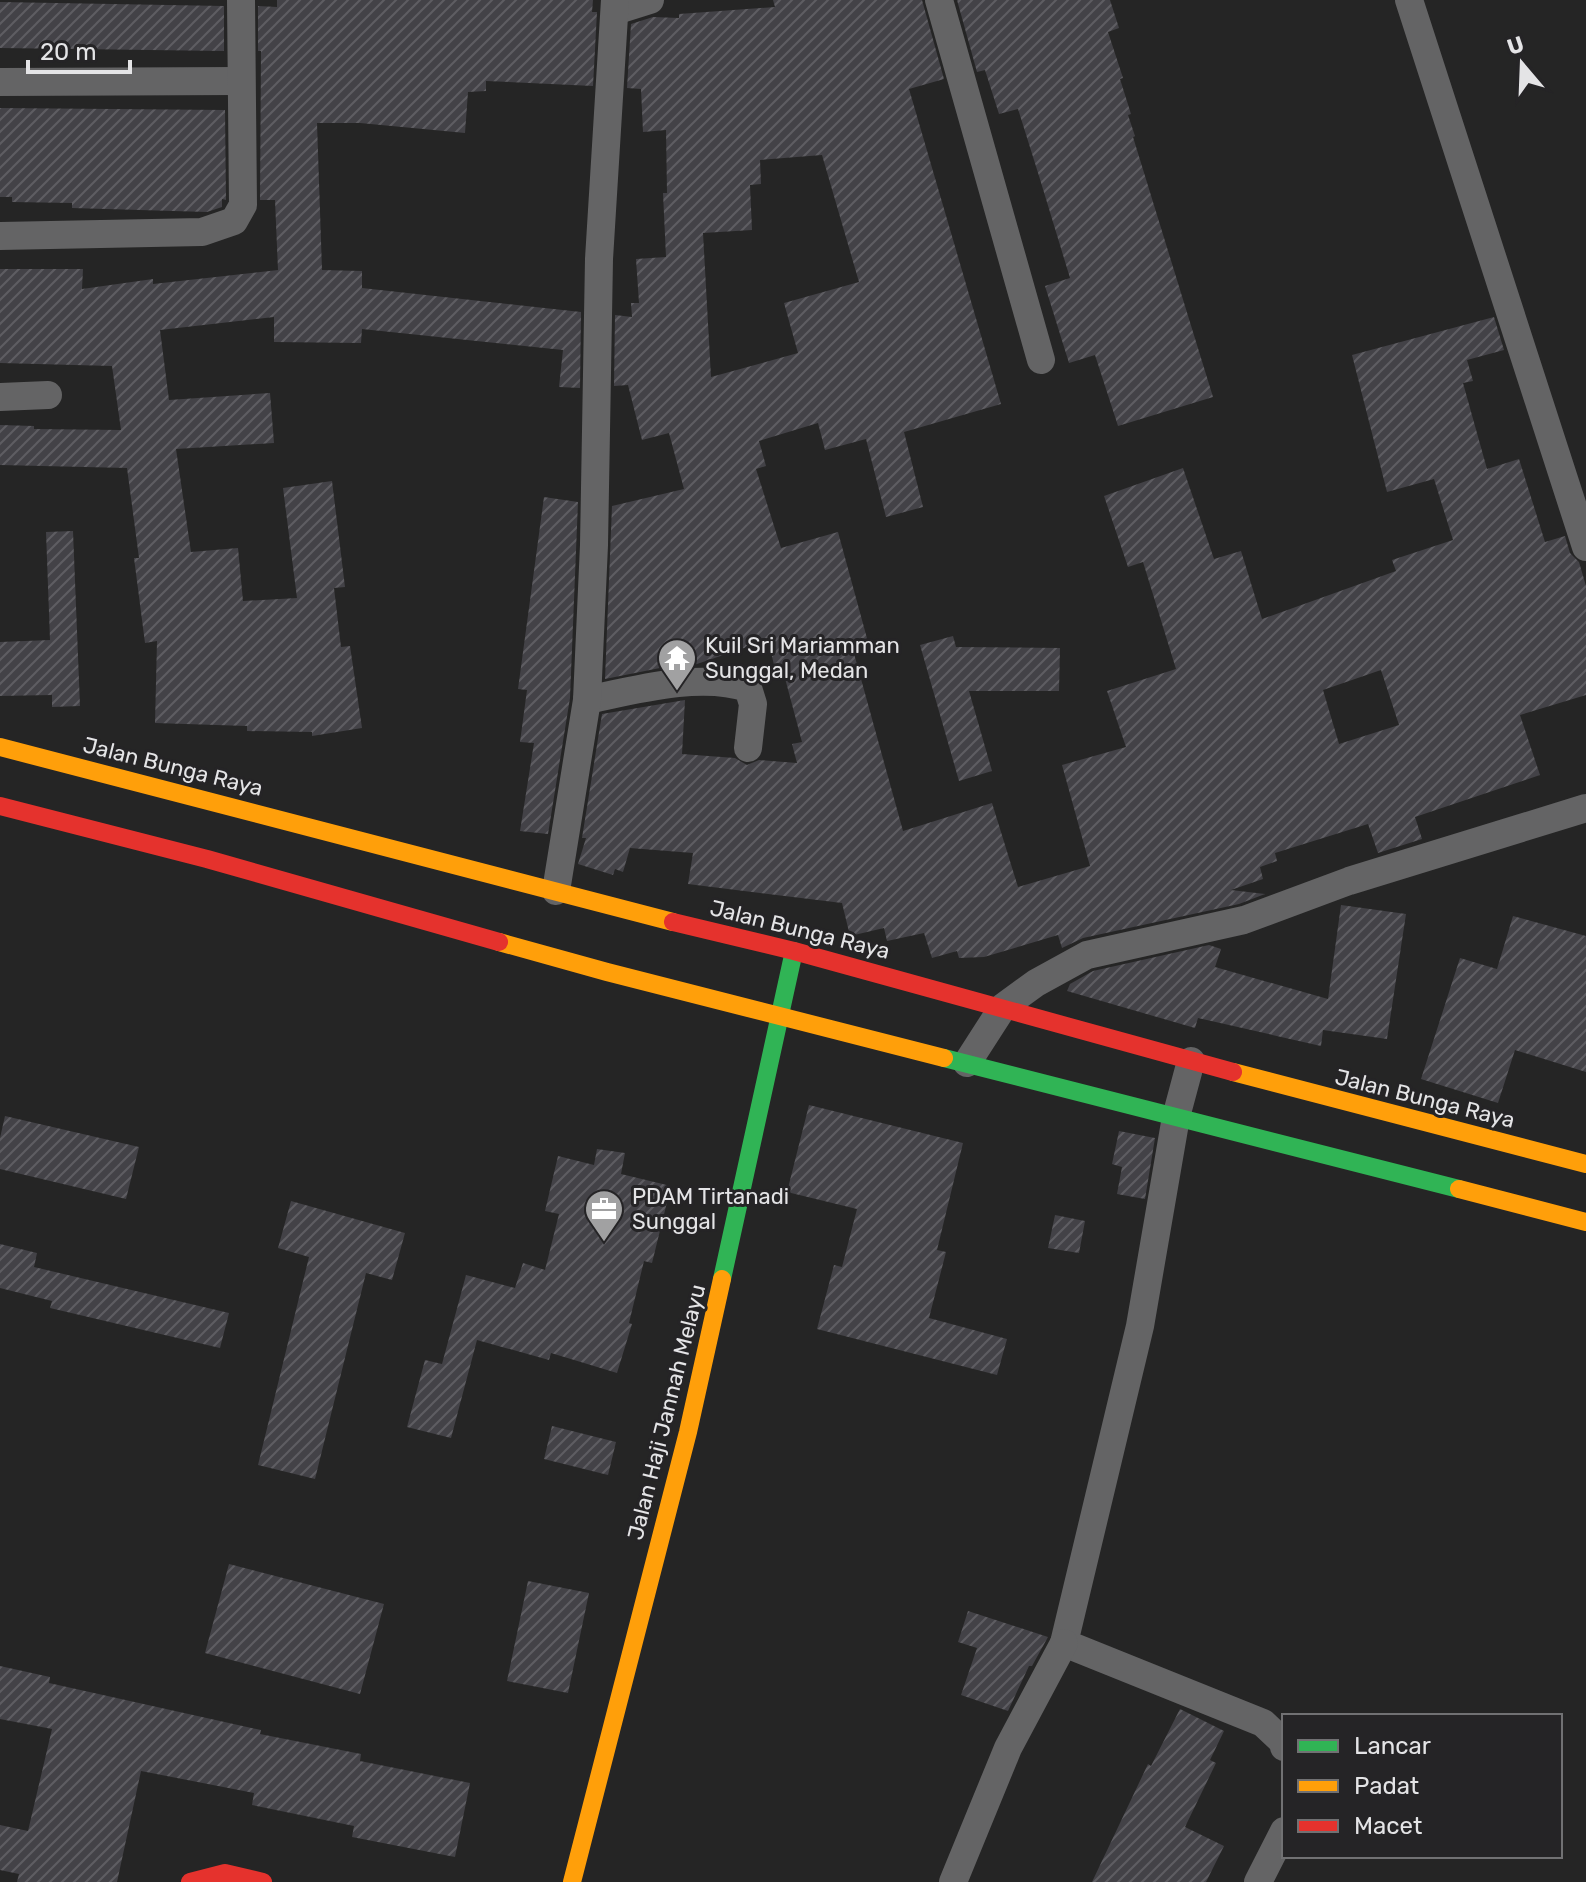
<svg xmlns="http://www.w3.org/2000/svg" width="1586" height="1882" viewBox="0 0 1586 1882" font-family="Rubik,sans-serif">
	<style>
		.building { fill: url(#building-hatch); fill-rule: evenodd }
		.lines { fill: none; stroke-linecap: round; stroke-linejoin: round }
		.street { stroke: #646465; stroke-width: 28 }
		.fast { stroke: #30b455; stroke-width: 18 }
		.slow { stroke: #ff9f0a; stroke-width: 18 }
		.jam { stroke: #e5322d; stroke-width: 18 }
		.labels { text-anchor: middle; stroke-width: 6; stroke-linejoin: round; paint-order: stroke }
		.poi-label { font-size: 22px; fill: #e4e4e6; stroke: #252426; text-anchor: start }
		.street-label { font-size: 22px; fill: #e4e4e6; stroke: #252426 }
	</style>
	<defs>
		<pattern id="building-hatch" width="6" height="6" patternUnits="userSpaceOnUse" patternTransform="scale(2)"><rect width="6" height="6" fill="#434247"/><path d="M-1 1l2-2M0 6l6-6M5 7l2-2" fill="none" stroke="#5e5d62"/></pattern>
	</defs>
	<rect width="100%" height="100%" fill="#252525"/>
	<g class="building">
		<polygon points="277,0 593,0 592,12 597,12 593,86 486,81 486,91 468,92 465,133 360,123 317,123 322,270 362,271 362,288 581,312 580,388 559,387 563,350 362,329 361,343 274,342 274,317 160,330 169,400 270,393 274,443 176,449 191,552 238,548 243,601 297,598 283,488 332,481 345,587 334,588 341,647 350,646 362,728 312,736 312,732 247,731 247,726 155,723 157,641 145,643 134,558 139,558 127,468 0,465 0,425 34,426 34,429 121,430 112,366 0,363 0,269 83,269 82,289 153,279 153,284 278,270 275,200 260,200 261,51 258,51 258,6 277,7"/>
		<path d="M773 0H922L944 79 909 89 1001 404 904 432 923 507 886 517 866 439 825 450 818 423 759 441 766 466 756 469 781 548 838 532 868 642 856 645 857 649 853 650 903 831 992 803 1018 887 1090 866 1062 765 1126 747 1107 691 1176 669 1143 562 1128 567 1104 496 1183 468 1214 559 1241 551 1262 619 1396 571 1392 560 1453 540 1434 479 1387 492 1352 355 1494 317 1504 350 1467 360 1473 381 1463 383 1487 469 1519 459 1545 542 1565 536 1570 553 1579 562 1586 586V695L1520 715 1540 775 1415 817 1422 839 1378 853 1368 824 1275 853 1277 861 1260 867 1263 879 1231 890 1265 894 1239 904 1083 938 1062 948 1058 935 984 957 959 958 957 951 932 958 924 933 887 941 884 928 850 936 842 903 688 884 693 853 630 848 623 872 615 869 613 875 578 864 586 838H582L602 714 685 700 682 754 735 758 747 765 759 760 797 763 792 744 802 742 782 667 775 669 768 640 694 665 665 667 605 679 612 506 684 489 669 433 642 440 628 385 614 386 615 315 632 317 631 303H639L636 259 666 257 663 193H667L666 130 643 132 641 89 627 88 631 24 653 17 679 18V14L775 7ZM822 155 859 282 784 303 798 353 711 377 703 233 752 230 750 185 761 184 760 160ZM1381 670 1399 725 1339 744 1323 690Z"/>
		<polygon points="957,0 1110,0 1119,28 1108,32 1123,78 1120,79 1131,114 1128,115 1135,136 1133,137 1213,397 1118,426 1095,355 1069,363 1045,286 1070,278 1039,176 1018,109 999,114 985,70 977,72"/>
		<polygon points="0,2 224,6 224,51 0,48"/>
		<polygon points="0,108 225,110 226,200 222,199 222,207 207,212 72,208 72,203 12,202 12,197 0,197"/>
		<polygon points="544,497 578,502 570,698 548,834 520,831 534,743 520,742 527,690 518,689"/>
		<polygon points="73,531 80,706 52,707 52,695 0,696 0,642 50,640 46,532"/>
		<polygon points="953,636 956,647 1060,648 1059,691 969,691 992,771 959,781 920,645"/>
		<polygon points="1341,905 1406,914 1387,1039 1323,1030 1321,1046 1198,1018 1195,1028 1067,991 1070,984 1093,971 1209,945 1221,949 1215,967 1328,999"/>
		<polygon points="1513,916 1586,936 1586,1072 1515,1050 1498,1103 1421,1079 1460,958 1497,969"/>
		<polygon points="809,1105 963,1143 937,1250 946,1252 929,1318 1007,1339 997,1375 817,1329 834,1265 842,1267 857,1209 787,1192"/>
		<polygon points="5,1116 139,1147 126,1199 0,1169 0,1138"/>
		<polygon points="1119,1131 1155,1138 1145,1199 1117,1194 1122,1167 1112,1164"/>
		<polygon points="597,1149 625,1153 621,1174 671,1186 652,1263 644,1261 629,1323 632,1324 617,1373 551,1353 549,1360 477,1340 451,1438 407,1427 425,1360 442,1364 466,1275 515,1288 523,1263 545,1270 559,1214 545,1211 558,1156 594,1165"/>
		<polygon points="291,1201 405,1233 392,1280 366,1273 315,1479 258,1465 309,1257 278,1248"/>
		<polygon points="1055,1215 1085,1221 1079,1253 1048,1248"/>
		<polygon points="0,1244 37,1253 34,1267 229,1313 220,1348 50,1308 52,1301 0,1288"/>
		<polygon points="552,1426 616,1442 608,1475 544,1459"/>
		<polygon points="229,1564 384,1604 360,1694 205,1653"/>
		<polygon points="528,1581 589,1593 568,1693 507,1681"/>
		<polygon points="968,1611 1048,1637 1032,1666 1029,1666 1008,1711 961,1695 977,1648 958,1642"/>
		<polygon points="0,1666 50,1677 49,1683 261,1730 260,1734 361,1754 360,1761 470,1783 455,1857 352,1837 354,1826 252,1805 254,1793 141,1771 117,1882 17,1882 19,1874 0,1870 0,1825 28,1831 52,1729 0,1719"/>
		<polygon points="1180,1709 1224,1731 1210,1760 1216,1763 1185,1827 1224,1846 1206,1882 1092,1882 1148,1764 1151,1766"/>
	</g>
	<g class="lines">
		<g class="street">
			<polyline points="939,0 1041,360"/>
			<polyline points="1409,0 1586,547"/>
			<polyline points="615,11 650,0"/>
			<polyline points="0,82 240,81"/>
			<polyline points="0,236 202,232 234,221 243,205 241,0"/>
			<polyline points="0,397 48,395"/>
			<path d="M587 700C635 690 700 672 748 688L753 704 748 748"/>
			<polyline points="556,891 587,700 594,545 599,259 615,0"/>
			<polyline points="1191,1061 1176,1117 1140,1326 1064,1643 1263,1723 1283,1742 1284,1747"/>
			<polyline points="967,1063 1003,1007 1036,983 1087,955 1244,920 1349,881 1586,808"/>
			<polyline points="953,1882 1008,1748 1064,1643"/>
			<polyline points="1258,1882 1284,1831"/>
		</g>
		<g class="fast">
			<polyline points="944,1058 1459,1189"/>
			<polyline points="722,1279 794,951"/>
		</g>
		<g class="slow">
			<polyline points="0,747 673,922"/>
			<polyline points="499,942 607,972 944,1058"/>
			<polyline points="1233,1072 1586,1164"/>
			<polyline points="1459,1189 1586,1222"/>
			<polyline points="572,1882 688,1432 722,1279"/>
		</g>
		<g class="jam">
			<polyline points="0,806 207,859 499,942"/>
			<polyline points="673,922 794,951 1233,1072"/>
			<polyline points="190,1882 225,1873 263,1882"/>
		</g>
	</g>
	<defs>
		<g id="temple-pin" transform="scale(2)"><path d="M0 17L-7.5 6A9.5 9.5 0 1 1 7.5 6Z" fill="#a1a1a2" stroke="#252426"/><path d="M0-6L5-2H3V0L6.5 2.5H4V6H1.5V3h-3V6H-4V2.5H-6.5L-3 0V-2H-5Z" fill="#fff"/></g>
		<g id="office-pin" transform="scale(2)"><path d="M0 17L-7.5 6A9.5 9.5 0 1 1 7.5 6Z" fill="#a1a1a2" stroke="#252426"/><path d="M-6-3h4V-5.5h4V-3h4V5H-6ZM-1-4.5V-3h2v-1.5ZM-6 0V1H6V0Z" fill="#fff"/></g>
	</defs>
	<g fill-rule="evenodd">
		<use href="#temple-pin" x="677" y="658"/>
		<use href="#office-pin" x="604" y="1209"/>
	</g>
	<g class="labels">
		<g class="poi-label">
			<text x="705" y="653">Kuil Sri Mariamman<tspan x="705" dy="25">Sunggal, Medan</tspan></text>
			<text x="632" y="1204">PDAM Tirtanadi<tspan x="632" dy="25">Sunggal</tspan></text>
		</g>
		<g class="street-label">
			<text transform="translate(173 766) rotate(14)" y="8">Jalan Bunga Raya</text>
			<text transform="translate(800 929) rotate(14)" y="8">Jalan Bunga Raya</text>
			<text transform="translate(1425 1098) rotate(14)" y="8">Jalan Bunga Raya</text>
			<text transform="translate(666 1412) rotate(-76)" y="8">Jalan Haji Jannah Melayu</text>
		</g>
	</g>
	<rect x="1282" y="1714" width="280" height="144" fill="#252426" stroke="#717173" stroke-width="2"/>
	<rect x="1298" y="1740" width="40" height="12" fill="#30b455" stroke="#717173" stroke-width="2"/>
	<text x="1354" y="1754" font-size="24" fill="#e4e4e6">Lancar</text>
	<rect x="1298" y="1780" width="40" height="12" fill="#ff9f0a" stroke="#717173" stroke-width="2"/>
	<text x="1354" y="1794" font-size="24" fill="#e4e4e6">Padat</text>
	<rect x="1298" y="1820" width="40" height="12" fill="#e5322d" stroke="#717173" stroke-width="2"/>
	<text x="1354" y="1834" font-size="24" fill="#e4e4e6">Macet</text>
	<g transform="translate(1522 64) rotate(341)" stroke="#252426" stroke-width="6" paint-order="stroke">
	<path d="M0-6L14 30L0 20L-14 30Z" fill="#e4e4e6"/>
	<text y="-12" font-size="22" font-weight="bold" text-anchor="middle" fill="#e4e4e6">U</text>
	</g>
	<path d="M28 60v12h102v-12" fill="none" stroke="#e4e4e6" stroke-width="4"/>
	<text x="40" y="60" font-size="24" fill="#e4e4e6" stroke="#252426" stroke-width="6" paint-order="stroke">20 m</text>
</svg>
